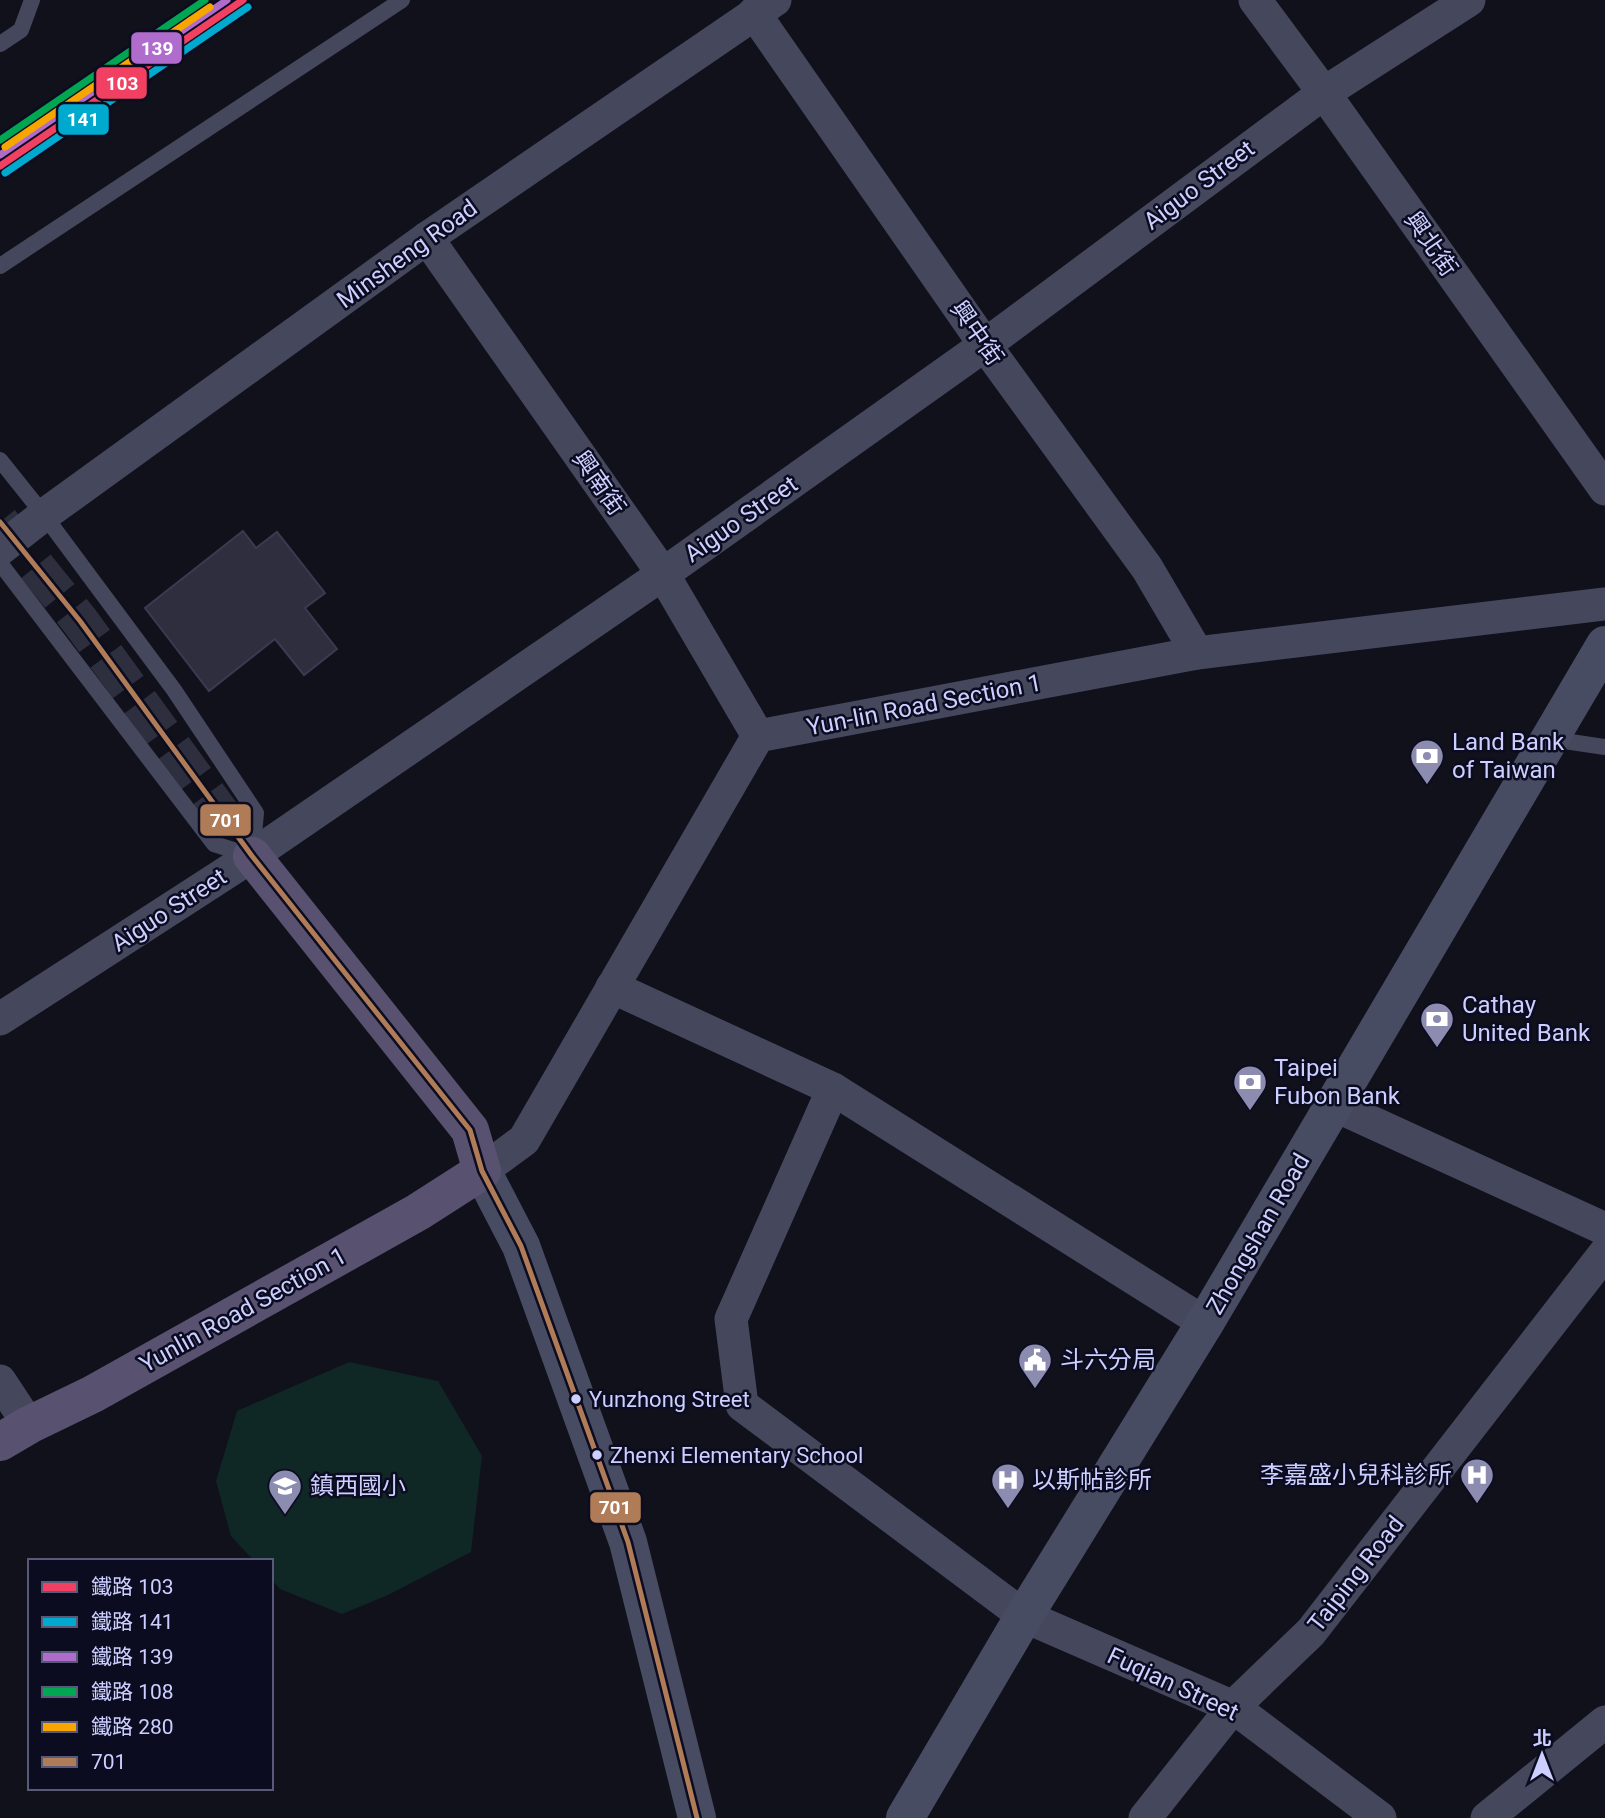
<svg xmlns="http://www.w3.org/2000/svg" width="1605" height="1818" viewBox="0 0 1605 1818" font-family="Roboto,'Noto Sans TC',sans-serif">
	<style>
		.green { fill: #0f2725 }
		.building { fill: #2e2e3f; stroke: #3b3a51; stroke-width: 2 }
		.lines { fill: none; stroke-linecap: round; stroke-linejoin: round }
		.primary-tunnel { stroke: #2d2e3e; stroke-width: 38; stroke-dasharray: 38 19; stroke-linecap: butt }
		.lane { stroke: #45485d; stroke-width: 16 }
		.street { stroke: #45485d; stroke-width: 33 }
		.secondary { stroke: #484c63; stroke-width: 38 }
		.primary { stroke: #585270; stroke-width: 38 }
		.street-bridge { stroke: #45485d; stroke-width: 33 }
		.bus-1-casing { stroke: #0c0c21; stroke-width: 10 }
		.bus-1 { stroke: #b07c57; stroke-width: 5 }
		.rail-1-casing { stroke: #0c0c21; stroke-width: 12 }
		.rail-2-casing { stroke: #0c0c21; stroke-width: 12 }
		.rail-3-casing { stroke: #0c0c21; stroke-width: 12 }
		.rail-4-casing { stroke: #0c0c21; stroke-width: 12 }
		.rail-5-casing { stroke: #0c0c21; stroke-width: 12 }
		.rail-1 { stroke: #f24062; stroke-width: 7 }
		.rail-2 { stroke: #00a9ce; stroke-width: 7 }
		.rail-3 { stroke: #b06ccc; stroke-width: 7 }
		.rail-4 { stroke: #00a651; stroke-width: 7 }
		.rail-5 { stroke: #f7a600; stroke-width: 7 }
		.bus-dot { fill: #cccfff; stroke: #0c0c21; stroke-width: 2.5 }
		.labels { text-anchor: middle; stroke-width: 5; stroke-linejoin: round; paint-order: stroke }
		.bus-label { font-size: 22px; fill: #cccfff; stroke: #0c0c21; text-anchor: start }
		.street-label { font-size: 24px; fill: #cccfff; stroke: #0c0c21 }
		.poi-label { font-size: 24px; fill: #cccfff; stroke: #0c0c21; text-anchor: start }
		.line-badge { stroke: #0c0c21; stroke-width: 2.5 }
		.badge-label { font-size: 19px; text-anchor: middle; font-weight: bold; fill: #fff }
	</style>
	<rect width="100%" height="100%" fill="#11111c"/>
	<polygon class="green" points="349,1362 438,1381 482,1456 471,1552 388,1595 342,1614 280,1589 271,1579 271,1561 254,1561 231,1536 216,1481 237,1411"/>
	<polygon class="building" points="243,531 256,548 277,532 325,593 305,608 337,649 304,675 275,639 209,691 145,608"/>
	<g class="lines">
		<polyline class="primary-tunnel" points="0,522 80,621 252,856"/>
		<g class="lane">
			<polyline points="0,44 21,30 32,0"/>
			<polyline points="0,266 402,0"/>
			<polyline points="0,460 44,515 174,690 256,813 252,856 214,844 0,563"/>
			<polyline points="1551,739 1605,747"/>
		</g>
		<g class="street">
			<polyline points="1255,0 1324,93 1605,489"/>
			<polyline points="754,13 985,345 1147,568 1197,653"/>
			<polyline points="427,238 663,574 758,736"/>
			<polyline points="44,515 427,238 775,0"/>
			<polyline points="612,987 833,1089 1205,1323"/>
			<polyline points="0,1019 252,856 663,574 985,345 1324,93 1469,0"/>
			<polyline points="833,1089 731,1319 742,1405 1024,1616 1233,1707 1380,1818"/>
			<polyline points="1334,1105 1605,1229"/>
			<polyline points="482,1171 524,1140 758,736 1197,653 1605,604"/>
			<polyline points="0,1381 29,1425"/>
			<polyline points="1145,1818 1233,1707 1311,1632 1605,1253"/>
			<polyline points="1487,1818 1605,1722"/>
		</g>
		<g class="secondary">
			<polyline points="482,1171 521,1246 628,1542 697,1818"/>
			<polyline points="905,1818 1024,1616 1205,1323 1605,645"/>
		</g>
		<polyline class="primary" points="0,1442 29,1425 93,1394 418,1212 482,1171 470,1130 252,856"/>
		<polyline class="street-bridge" points="0,549 44,515"/>
		<g class="bus-1-casing">
			<polyline id="bus-1" points="0,522 80,621 252,856 470,1130 482,1171 521,1246 628,1542 697,1818"/>
		</g>
		<use href="#bus-1" class="bus-1"/>
		<g class="rail-1-casing">
			<polyline id="rail-1" points="0,166 243,0"/>
		</g>
		<g class="rail-2-casing">
			<polyline id="rail-2" points="5,173 248,7"/>
		</g>
		<g class="rail-3-casing">
			<polyline id="rail-3" points="0,155 227,0"/>
		</g>
		<g class="rail-4-casing">
			<polyline id="rail-4" points="0,140 205,0"/>
		</g>
		<g class="rail-5-casing">
			<polyline id="rail-5" points="5,147 210,7"/>
		</g>
		<use href="#rail-1" class="rail-1"/>
		<use href="#rail-2" class="rail-2"/>
		<use href="#rail-3" class="rail-3"/>
		<use href="#rail-4" class="rail-4"/>
		<use href="#rail-5" class="rail-5"/>
	</g>
	<defs>
		<g id="bank-pin" transform="scale(1.75)"><path d="M0 17L-7.5 6A9.5 9.5 0 1 1 7.5 6Z" fill="#8b8cb0" stroke="#0c0c21"/><path d="M-6-4H6V4H-6ZM0-2.3a2.3 2.3 0 1 0 0 4.6a2.3 2.3 0 1 0 0-4.6Z" fill="#fff"/></g>
		<g id="civic-pin" transform="scale(1.75)"><path d="M0 17L-7.5 6A9.5 9.5 0 1 1 7.5 6Z" fill="#8b8cb0" stroke="#0c0c21"/><path d="M-.6-6.5H3V-4.5H.6V-3L4-1V1h2V6H-6V1h2V-1L-.6-3ZM-1.2 2.5V6h2.4V2.5Z" fill="#fff"/></g>
		<g id="hospital-pin" transform="scale(1.75)"><path d="M0 17L-7.5 6A9.5 9.5 0 1 1 7.5 6Z" fill="#8b8cb0" stroke="#0c0c21"/><path d="M-5-5h3v3.5h4V-5h3V5h-3V1.5h-4V5h-3Z" fill="#fff"/></g>
		<g id="school-pin" transform="scale(1.75)"><path d="M0 17L-7.5 6A9.5 9.5 0 1 1 7.5 6Z" fill="#8b8cb0" stroke="#0c0c21"/><path d="M0-5L7-2L0 1L-7-2ZM-4 1L0 2.5L4 1V4Q0 6-4 4Z" fill="#fff"/></g>
	</defs>
	<g fill-rule="evenodd">
		<use href="#bank-pin" x="1427" y="756"/>
		<use href="#bank-pin" x="1437" y="1019"/>
		<use href="#bank-pin" x="1250" y="1082"/>
		<use href="#civic-pin" x="1035" y="1360"/>
		<use href="#hospital-pin" x="1477" y="1475"/>
		<use href="#hospital-pin" x="1008" y="1480"/>
		<use href="#school-pin" x="285" y="1486"/>
	</g>
	<g class="bus-dot">
		<circle cx="576" cy="1399" r="6"/>
		<circle cx="597" cy="1455" r="6"/>
	</g>
	<g class="labels">
		<g class="bus-label">
			<text x="589" y="1407">Yunzhong Street</text>
			<text x="610" y="1463">Zhenxi Elementary School</text>
		</g>
		<g class="street-label">
			<text transform="translate(1199 185) rotate(-37)" y="8">Aiguo Street</text>
			<text transform="translate(1431 244) rotate(55)" y="8">興北街</text>
			<text transform="translate(407 254) rotate(-36)" y="8">Minsheng Road</text>
			<text transform="translate(977 333) rotate(55)" y="8">興中街</text>
			<text transform="translate(599 483) rotate(55)" y="8">興南街</text>
			<text transform="translate(741 519) rotate(-35)" y="8">Aiguo Street</text>
			<text transform="translate(924 705) rotate(-11)" y="8">Yun-lin Road Section 1</text>
			<text transform="translate(169 910) rotate(-33)" y="8">Aiguo Street</text>
			<text transform="translate(1258 1234) rotate(-60)" y="8">Zhongshan Road</text>
			<text transform="translate(243 1310) rotate(-29)" y="8">Yunlin Road Section 1</text>
			<text transform="translate(1356 1574) rotate(-52)" y="8">Taiping Road</text>
			<text transform="translate(1173 1684) rotate(25)" y="8">Fuqian Street</text>
		</g>
		<g class="poi-label">
			<text x="1452" y="750">Land Bank<tspan x="1452" dy="28">of Taiwan</tspan></text>
			<text x="1462" y="1013">Cathay<tspan x="1462" dy="28">United Bank</tspan></text>
			<text x="1274" y="1076">Taipei<tspan x="1274" dy="28">Fubon Bank</tspan></text>
			<text x="1060" y="1368">斗六分局</text>
			<text x="1452" y="1483" text-anchor="end">李嘉盛小兒科診所</text>
			<text x="1032" y="1488">以斯帖診所</text>
			<text x="310" y="1494">鎮西國小</text>
		</g>
	</g>
	<g class="line-badge">
		<rect x="130" y="31" width="53" height="34" rx="7" fill="#b06ccc"/>
		<rect x="95" y="66" width="53" height="34" rx="7" fill="#f24062"/>
		<rect x="57" y="103" width="53" height="33" rx="7" fill="#00a9ce"/>
		<rect x="199" y="803" width="53" height="34" rx="7" fill="#b07c57"/>
		<rect x="589" y="1491" width="53" height="33" rx="7" fill="#b07c57"/>
	</g>
	<g class="badge-label">
		<text x="157" y="55">139</text>
		<text x="122" y="90">103</text>
		<text x="83" y="126">141</text>
		<text x="226" y="827">701</text>
		<text x="615" y="1514">701</text>
	</g>
	<rect x="28" y="1559" width="245" height="231" fill="#0c0c21" stroke="#595a7a" stroke-width="2"/>
	<rect x="42" y="1582" width="35" height="10" fill="#f24062" stroke="#595a7a" stroke-width="2"/>
	<text x="91" y="1594" font-size="21" fill="#cccfff">鐵路 103</text>
	<rect x="42" y="1617" width="35" height="10" fill="#00a9ce" stroke="#595a7a" stroke-width="2"/>
	<text x="91" y="1629" font-size="21" fill="#cccfff">鐵路 141</text>
	<rect x="42" y="1652" width="35" height="10" fill="#b06ccc" stroke="#595a7a" stroke-width="2"/>
	<text x="91" y="1664" font-size="21" fill="#cccfff">鐵路 139</text>
	<rect x="42" y="1687" width="35" height="10" fill="#00a651" stroke="#595a7a" stroke-width="2"/>
	<text x="91" y="1699" font-size="21" fill="#cccfff">鐵路 108</text>
	<rect x="42" y="1722" width="35" height="10" fill="#f7a600" stroke="#595a7a" stroke-width="2"/>
	<text x="91" y="1734" font-size="21" fill="#cccfff">鐵路 280</text>
	<rect x="42" y="1757" width="35" height="10" fill="#b07c57" stroke="#595a7a" stroke-width="2"/>
	<text x="91" y="1769" font-size="21" fill="#cccfff">701</text>
	<g transform="translate(1542 1755)" stroke="#0c0c21" stroke-width="5" paint-order="stroke">
	<path d="M0-5L12 26L0 18L-12 26Z" fill="#cccfff"/>
	<text y="-10" font-size="19" font-weight="bold" text-anchor="middle" fill="#cccfff">北</text>
	</g>
</svg>
